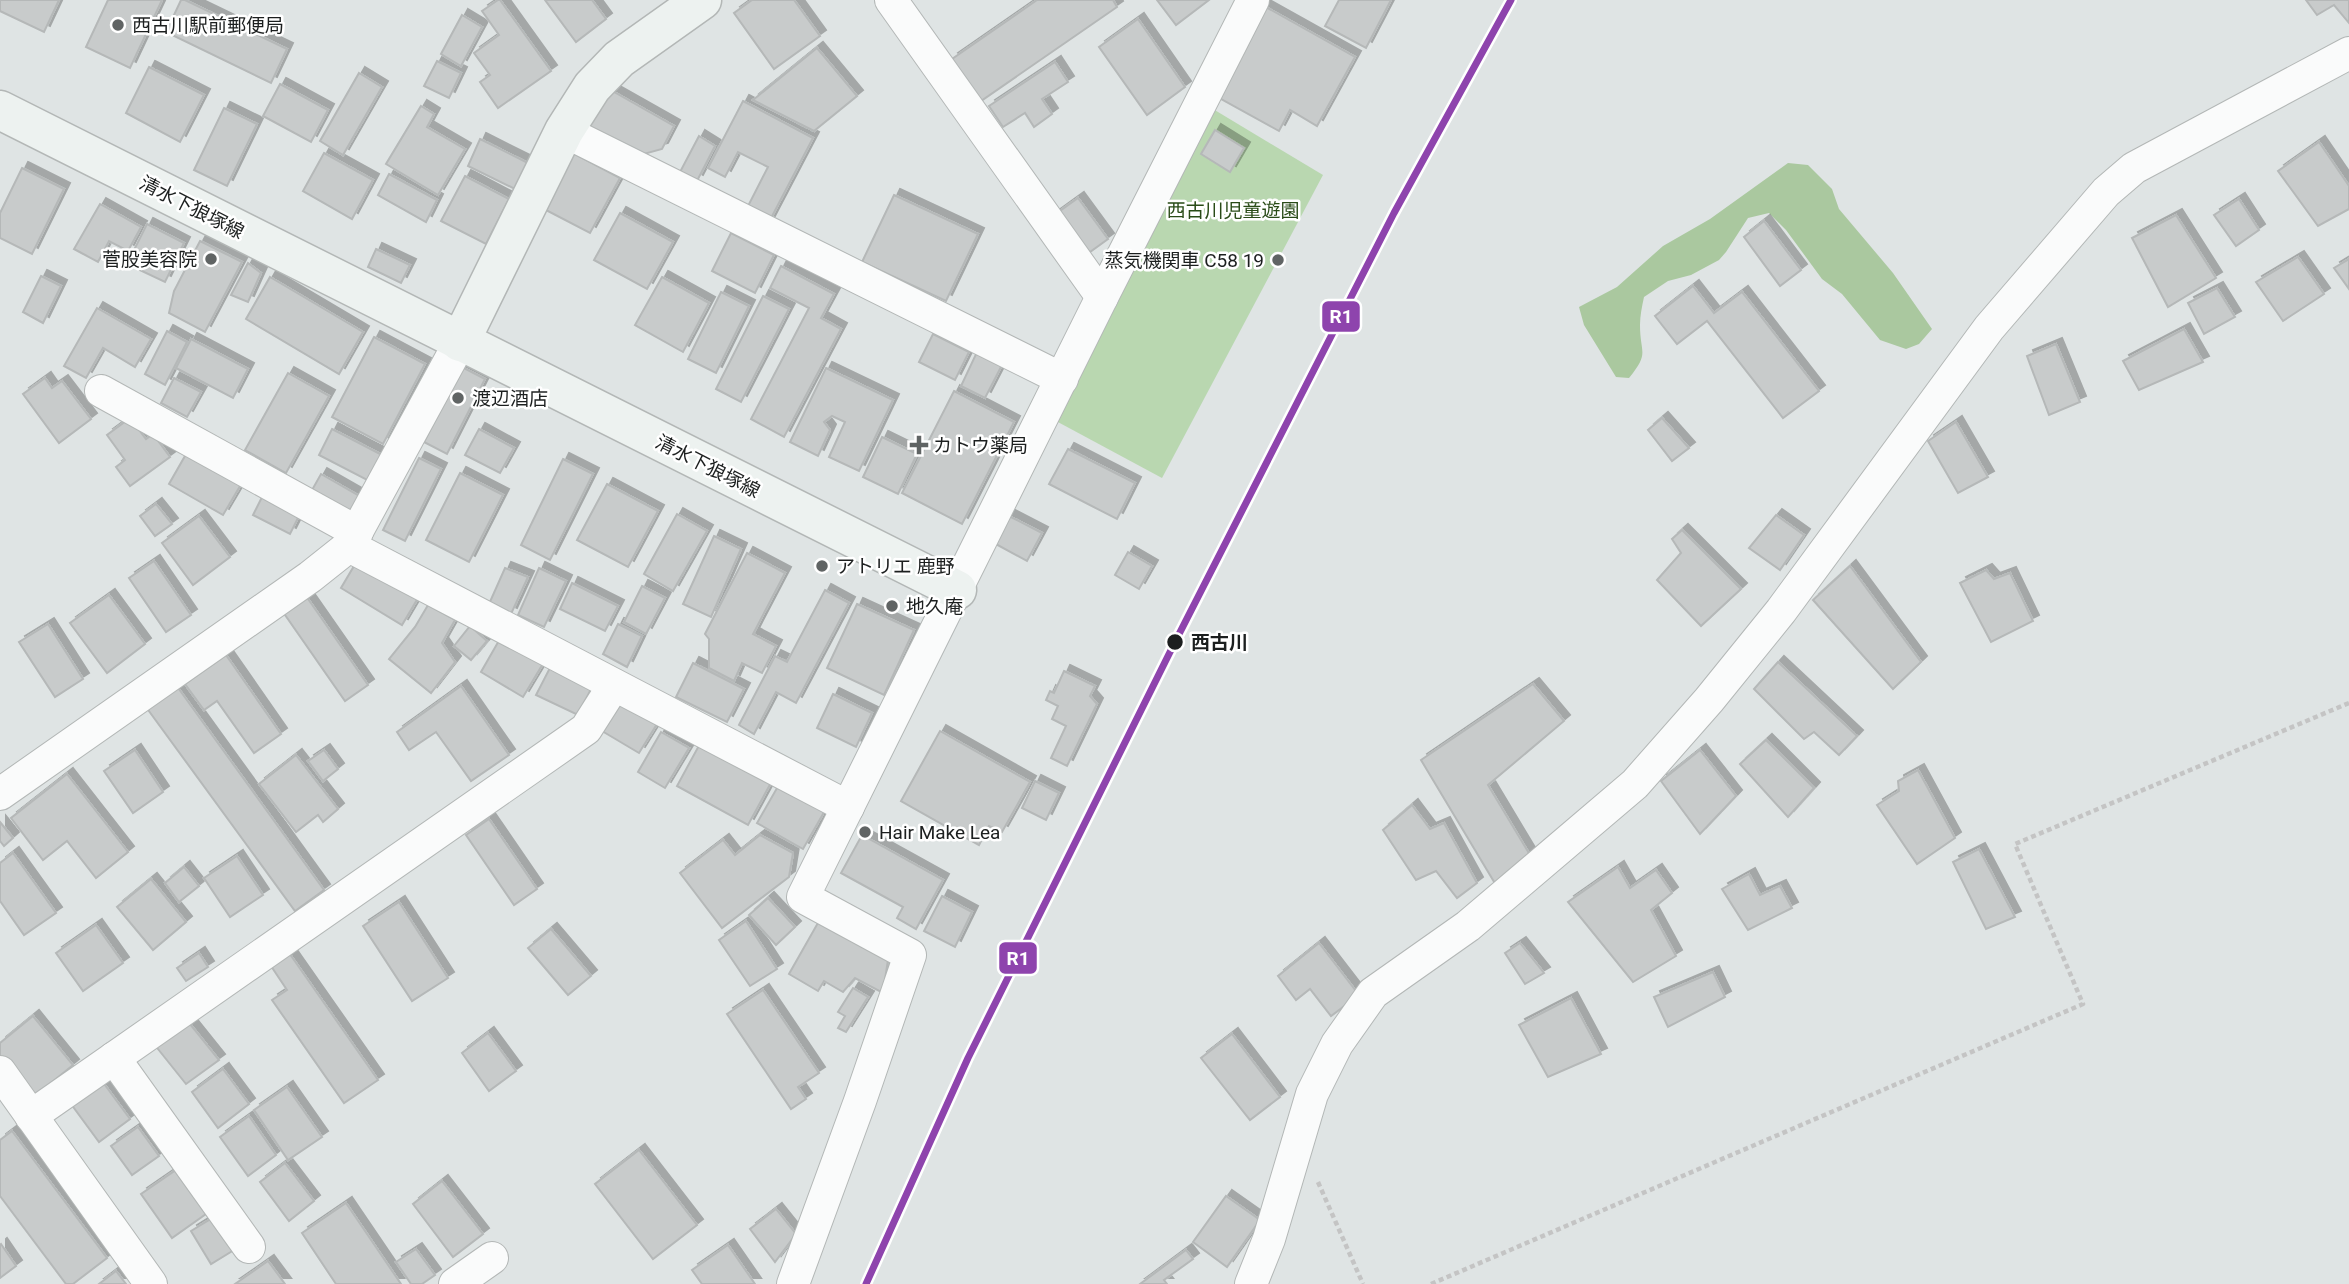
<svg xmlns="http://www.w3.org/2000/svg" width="2349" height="1284" viewBox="0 0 2349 1284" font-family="Roboto,'Noto Sans JP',sans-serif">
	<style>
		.green { fill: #b9d7b0 }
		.forest { fill: #aac89f }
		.building { fill: #c8cbcb; stroke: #b5b8b8; stroke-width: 2; filter: url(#shadow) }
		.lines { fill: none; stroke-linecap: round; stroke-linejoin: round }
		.minor-casing { stroke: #b3b7b6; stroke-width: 34 }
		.secondary-casing { stroke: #b3b7b6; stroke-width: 41 }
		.path { stroke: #c4c4c4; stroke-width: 4.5; stroke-dasharray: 5 3.5; stroke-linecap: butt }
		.minor { stroke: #fafbfb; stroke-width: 32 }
		.secondary { stroke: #edf2f0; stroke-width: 38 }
		.rail-1-casing { stroke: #fff; stroke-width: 12 }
		.rail-1 { stroke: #8e44ad; stroke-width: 7 }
		.poi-dot { fill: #606464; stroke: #fff; stroke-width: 2.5 }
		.stop-dot { fill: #1c1f1f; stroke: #fff; stroke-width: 2.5 }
		.labels { text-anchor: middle; stroke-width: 5; stroke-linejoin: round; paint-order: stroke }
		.poi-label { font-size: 19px; fill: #1c1f1f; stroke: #fff; text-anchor: start }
		.street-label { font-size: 19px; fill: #1c1f1f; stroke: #fff }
		.park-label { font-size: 19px; fill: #294b17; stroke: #fff }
		.stop-label { font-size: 19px; font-weight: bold; fill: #1c1f1f; stroke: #fff; text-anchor: start }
		.line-badge { stroke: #fff; stroke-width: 2.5 }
		.badge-label { font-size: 19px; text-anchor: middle; font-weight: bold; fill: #fff }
	</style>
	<defs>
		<filter id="shadow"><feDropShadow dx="6" dy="-6" stdDeviation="0" flood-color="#0004"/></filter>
	</defs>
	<rect width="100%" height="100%" fill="#dfe4e4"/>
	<polygon class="green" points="1213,109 1323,175 1162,478 1056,421"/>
	<path class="forest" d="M1788 163 1808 165 1832 189 1839 209 1893 273 1932 329 1919 344 1906 349 1880 340 1842 294 1822 279 1786 230 1769 213 1748 218 1726 252 1719 260 1691 275 1668 281 1644 297C1642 306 1640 316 1640 325 1640 354 1650 352 1629 378L1616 377 1584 325 1579 307 1617 287 1663 246 1710 219Z"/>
	<g class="building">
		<polygon points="0,0 59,0 44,32 0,11"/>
		<polygon points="108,0 162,0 130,68 86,47"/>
		<polygon points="181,0 185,0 287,49 271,83 166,32"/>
		<polygon points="498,0 500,0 551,71 498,108 480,82 490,75 474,53 499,35 482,11"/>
		<polygon points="545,0 592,0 606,19 576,42"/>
		<polygon points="752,0 794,0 820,36 774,69 734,13"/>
		<polygon points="1037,0 1113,0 1117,7 981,101 952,59"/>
		<polygon points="1157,0 1209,0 1176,25"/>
		<polygon points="1339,0 1391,0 1366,48 1325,26"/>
		<polygon points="2306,0 2349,0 2349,23 2334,5 2317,15"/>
		<polygon points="1264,6 1355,57 1317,126 1290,110 1279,131 1214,95"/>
		<polygon points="462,15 482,27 461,66 441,54"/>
		<polygon points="1138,19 1185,87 1147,115 1099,47"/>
		<polygon points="817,48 857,96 814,131 753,100"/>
		<polygon points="437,61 461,73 449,98 424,86"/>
		<polygon points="1055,62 1068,82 1042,99 1052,114 1034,127 1025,113 1003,127 989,106"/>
		<polygon points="149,67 204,95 180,142 126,113"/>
		<polygon points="359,73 382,87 343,155 320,141"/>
		<polygon points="280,84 328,110 311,142 263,116"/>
		<polygon points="607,88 674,126 662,149 633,157 584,129"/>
		<polygon points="743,101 813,138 769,222 746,210 768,167 738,152 725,177 708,168"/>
		<polygon points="421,106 434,114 427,127 465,149 438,195 386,164"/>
		<polygon points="224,108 257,124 227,186 194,170"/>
		<polygon points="1215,130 1244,148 1230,172 1201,154"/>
		<polygon points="699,136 715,146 697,181 680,172"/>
		<polygon points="480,139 528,163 515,189 468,166"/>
		<polygon points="2319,142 2349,186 2349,209 2318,226 2278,171"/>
		<polygon points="324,153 373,180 352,219 303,191"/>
		<polygon points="573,153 620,178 590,233 544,209"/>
		<polygon points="22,168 64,189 32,254 0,238 0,213"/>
		<polygon points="389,174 437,200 426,222 378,195"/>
		<polygon points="465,176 509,199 486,244 441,221"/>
		<polygon points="894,195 978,234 946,301 862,262"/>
		<polygon points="1078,198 1108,239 1083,257 1053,216"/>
		<polygon points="2239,199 2259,230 2236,246 2214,215"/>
		<polygon points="100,204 141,227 128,251 109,241 98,262 74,249"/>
		<polygon points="620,213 673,242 647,289 594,260"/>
		<polygon points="2176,215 2216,278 2168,307 2132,238"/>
		<polygon points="1764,221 1801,270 1780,286 1744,237"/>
		<polygon points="147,224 184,243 165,282 127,264"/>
		<polygon points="731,233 774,255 755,293 712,271"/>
		<polygon points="200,241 242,262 205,332 169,313 174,291"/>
		<polygon points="376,249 410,265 401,283 368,267"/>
		<polygon points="2298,257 2324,294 2283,321 2256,282"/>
		<polygon points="2349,259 2349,289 2334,268"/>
		<polygon points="248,263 261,273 248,302 231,295"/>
		<polygon points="781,266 834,294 821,318 841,329 784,437 751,419 809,308 770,288"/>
		<polygon points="41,276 61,286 43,323 23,312"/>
		<polygon points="270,277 363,332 339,374 246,319"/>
		<polygon points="662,277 709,303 683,352 635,325"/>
		<polygon points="1693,286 1714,313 1742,292 1819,391 1783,418 1707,321 1677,344 1655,316"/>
		<polygon points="2217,288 2235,317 2204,334 2188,303"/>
		<polygon points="721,292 749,306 716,373 688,359"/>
		<polygon points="763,296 789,309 741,402 716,389"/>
		<polygon points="97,308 151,339 135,367 103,348 86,378 64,366"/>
		<polygon points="2184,329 2203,362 2139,390 2123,361"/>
		<polygon points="167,331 187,342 165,385 145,374"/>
		<polygon points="933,334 969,352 955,380 919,362"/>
		<polygon points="374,337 425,364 383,444 332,417"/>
		<polygon points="191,339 248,369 233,398 176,368"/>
		<polygon points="2056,344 2080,402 2049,415 2027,356"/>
		<polygon points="977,352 1002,365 985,398 961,386"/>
		<polygon points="462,367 485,379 447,454 424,442"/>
		<polygon points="826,368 893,400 859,471 829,457 845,422 832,416 824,422 830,430 818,456 790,442"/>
		<polygon points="288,373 329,396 286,473 245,450"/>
		<polygon points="45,378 52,388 62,381 91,419 59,443 23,394"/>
		<polygon points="174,378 201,392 187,417 161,403"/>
		<polygon points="954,391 1014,422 962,524 902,493"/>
		<polygon points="130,418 146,439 153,434 170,457 130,486 116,467 125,460 107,435"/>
		<polygon points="1662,418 1689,448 1672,461 1648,430"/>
		<polygon points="1956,422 1988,477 1958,493 1928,441"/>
		<polygon points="332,429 384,456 371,482 319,455"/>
		<polygon points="479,429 514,448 500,473 465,455"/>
		<polygon points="882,437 917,454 898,494 863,477"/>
		<polygon points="189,449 243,481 223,515 169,484"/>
		<polygon points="1068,449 1135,483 1117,519 1049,484"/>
		<polygon points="419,458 441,469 405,541 383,530"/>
		<polygon points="563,459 593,474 550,560 521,545"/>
		<polygon points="460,473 503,495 469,562 426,540"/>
		<polygon points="321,474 361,497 353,513 312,490"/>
		<polygon points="607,484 658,511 628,567 577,540"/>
		<polygon points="264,493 301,512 290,534 253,515"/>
		<polygon points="156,504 172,524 155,536 140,516"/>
		<polygon points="677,514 707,531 673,591 644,574"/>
		<polygon points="1776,515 1804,535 1780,570 1749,548"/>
		<polygon points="199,516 230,557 193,585 162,543"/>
		<polygon points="1009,516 1042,533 1027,561 994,543"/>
		<polygon points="1682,530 1741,589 1701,626 1657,580 1681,553 1672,539"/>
		<polygon points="714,536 741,549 711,617 683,604"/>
		<polygon points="1128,552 1152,566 1139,589 1115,575"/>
		<polygon points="747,553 785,573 753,634 776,646 762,673 742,663 734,681 709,668 709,639 705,634"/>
		<polygon points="154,561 191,615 166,632 129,578"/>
		<polygon points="357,561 418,598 402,625 341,588"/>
		<polygon points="1850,566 1921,662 1893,689 1813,600"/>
		<polygon points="505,568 528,577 511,614 489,604"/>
		<polygon points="539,568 566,581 544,627 518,615"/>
		<polygon points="1986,570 1994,579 2010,573 2033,621 1991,642 1960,583"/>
		<polygon points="572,583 618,606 605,631 560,609"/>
		<polygon points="642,586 665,598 646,634 624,622"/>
		<polygon points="825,590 849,603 796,703 776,692 754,734 739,725 775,656 787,662"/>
		<polygon points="109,595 145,644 107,673 70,623"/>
		<polygon points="306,596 368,685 345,701 283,612"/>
		<polygon points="857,604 914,630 884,695 827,668"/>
		<polygon points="428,605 455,620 442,643 455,662 431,693 389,659 415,627"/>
		<polygon points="48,624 83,679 55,697 19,642"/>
		<polygon points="618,624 642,636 627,667 603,654"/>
		<polygon points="470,626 487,641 471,660 454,646"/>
		<polygon points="501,637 544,662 523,697 481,672"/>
		<polygon points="226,655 281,734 254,753 217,701 204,710 185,684"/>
		<polygon points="553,662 594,683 578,715 536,695"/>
		<polygon points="1778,662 1857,736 1839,755 1814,732 1804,739 1754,689"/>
		<polygon points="693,663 744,689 727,722 676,697"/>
		<polygon points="1064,671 1095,686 1090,696 1097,704 1067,766 1051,758 1066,726 1052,719 1058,706 1046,700 1050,691 1054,693"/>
		<polygon points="1533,684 1564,721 1488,785 1533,860 1496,885 1421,760"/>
		<polygon points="176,685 324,890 295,911 146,707"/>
		<polygon points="461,686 509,755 471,781 436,732 409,750 397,732"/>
		<polygon points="833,694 872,713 856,747 817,728"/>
		<polygon points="620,702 657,724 639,753 602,731"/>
		<polygon points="940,731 1030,782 1002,832 989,826 979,845 901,801"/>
		<polygon points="661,732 689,748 665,788 638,772"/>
		<polygon points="702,740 773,779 748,825 677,786"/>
		<polygon points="1766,740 1814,788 1788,817 1740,764"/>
		<polygon points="135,750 163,792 133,813 104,771"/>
		<polygon points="324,750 338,769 323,781 308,761"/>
		<polygon points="1700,750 1736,796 1700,834 1661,781"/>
		<polygon points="296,755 338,809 323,822 318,815 296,832 259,784"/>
		<polygon points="1918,770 1955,838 1917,864 1877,805 1899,791 1898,781"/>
		<polygon points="67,774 128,852 96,878 67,841 43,860 11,818"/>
		<polygon points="781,781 827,807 803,849 757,823"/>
		<polygon points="1035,781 1059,793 1046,820 1022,808"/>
		<polygon points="1412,805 1430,829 1444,823 1477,883 1457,898 1436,871 1416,880 1383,830"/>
		<polygon points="489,819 537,889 514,905 466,835"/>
		<polygon points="0,822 13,838 4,846 0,841"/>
		<polygon points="760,835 793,853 789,877 722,928 680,873 723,840 735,855"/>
		<polygon points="862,835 943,880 916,929 897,918 903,907 841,873"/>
		<polygon points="1979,849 2015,917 1986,929 1953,862"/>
		<polygon points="13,853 56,913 24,935 0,901 0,863"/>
		<polygon points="237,856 263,895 230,917 204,878"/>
		<polygon points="184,867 199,886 179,902 165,883"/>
		<polygon points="1618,867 1630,888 1656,870 1672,893 1651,910 1676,956 1633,982 1568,902"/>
		<polygon points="1749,874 1760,895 1780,886 1792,908 1748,930 1722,889"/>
		<polygon points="151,879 186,922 153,950 117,907"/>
		<polygon points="942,896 972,912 955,947 924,931"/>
		<polygon points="768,898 795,927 776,945 749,915"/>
		<polygon points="399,902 448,978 412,1001 363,926"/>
		<polygon points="746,921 777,969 750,986 719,940"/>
		<polygon points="819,921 888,960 883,993 855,978 843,992 824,981 818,991 789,974"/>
		<polygon points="96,925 123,963 83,991 56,953"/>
		<polygon points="551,929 591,976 568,995 528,948"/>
		<polygon points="1319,943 1359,995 1331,1016 1310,989 1296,1000 1278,976"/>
		<polygon points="1520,943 1544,973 1525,984 1505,953"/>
		<polygon points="287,950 378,1080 344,1103 272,1000 287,990 269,963"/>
		<polygon points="199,953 208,967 186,981 177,968"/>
		<polygon points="1713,972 1725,997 1668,1027 1654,997"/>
		<polygon points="853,988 868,997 846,1032 838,1028 845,1016 838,1012"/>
		<polygon points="763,990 819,1073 798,1087 806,1099 791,1109 727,1014"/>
		<polygon points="1571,998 1601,1054 1548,1077 1519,1025"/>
		<polygon points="33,1016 73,1065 29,1101 0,1066 0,1043"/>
		<polygon points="186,1019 219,1060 186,1084 154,1044"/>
		<polygon points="488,1033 516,1071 489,1091 462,1053"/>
		<polygon points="1232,1034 1280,1097 1250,1120 1201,1058"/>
		<polygon points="223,1069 249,1104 218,1128 192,1092"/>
		<polygon points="102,1081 130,1119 99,1142 71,1104"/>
		<polygon points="287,1087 322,1137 288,1160 254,1110"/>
		<polygon points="249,1116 276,1155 248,1176 220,1137"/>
		<polygon points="138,1127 159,1156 132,1175 111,1146"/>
		<polygon points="12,1131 107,1258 73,1284 66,1284 0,1196 0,1140"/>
		<polygon points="639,1150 697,1225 653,1259 595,1184"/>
		<polygon points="285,1163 314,1201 289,1221 260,1182"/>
		<polygon points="176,1170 206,1214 172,1238 141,1194"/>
		<polygon points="442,1181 483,1234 453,1257 413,1204"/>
		<polygon points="1226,1196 1260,1220 1227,1267 1193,1242"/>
		<polygon points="346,1203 401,1284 336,1284 302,1233"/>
		<polygon points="776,1209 796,1234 775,1262 750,1229"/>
		<polygon points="214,1217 234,1250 211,1264 191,1231"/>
		<polygon points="1,1244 16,1266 0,1278 0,1245"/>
		<polygon points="728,1245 755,1284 702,1284 692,1270"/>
		<polygon points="416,1249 435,1275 422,1284 411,1284 396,1262"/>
		<polygon points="1186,1250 1193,1259 1164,1280 1167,1284 1140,1284"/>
		<polygon points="268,1261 285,1284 235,1284"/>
		<polygon points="116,1271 126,1284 99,1284"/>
	</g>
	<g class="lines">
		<g class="minor-casing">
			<g id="minor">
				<polyline points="891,0 1102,297"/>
				<polyline points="564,131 1062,379"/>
				<polyline points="101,391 357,532"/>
				<polyline points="349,546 848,807"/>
				<polyline points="0,794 310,577 349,546 460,342"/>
				<polyline points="114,1058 249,1247"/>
				<polyline points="0,1072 151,1284"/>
				<polyline points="31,1116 586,729 614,685"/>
				<polyline points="455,1284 492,1258"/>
				<polyline points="793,1284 860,1101 910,955 803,897 1102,297 1253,0"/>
				<polyline points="1251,1284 1269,1239 1312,1094 1337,1044 1373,993 1468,926 1635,784 1709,700 1781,611 1989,328 2106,192 2134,168 2349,53"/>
			</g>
		</g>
		<g class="secondary-casing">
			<g id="secondary">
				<polyline points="0,110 957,590"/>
				<polyline points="460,342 564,131 592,87 619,59 702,0"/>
			</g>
		</g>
		<g class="path">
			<polyline points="1318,1182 1363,1284"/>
			<polyline points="1431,1284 2083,1004 2015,844 2349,703"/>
		</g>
		<use href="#minor" class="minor"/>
		<use href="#secondary" class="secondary"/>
		<g class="rail-1-casing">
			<polyline id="rail-1" points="866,1284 968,1058 1175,642 1394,213 1511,0"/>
		</g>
		<use href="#rail-1" class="rail-1"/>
	</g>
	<g class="poi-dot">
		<circle cx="118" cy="25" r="7"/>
		<circle cx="211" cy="259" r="7"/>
		<circle cx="1278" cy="260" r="7"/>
		<circle cx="458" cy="398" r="7"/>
		<path d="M915.5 434.5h7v7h7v7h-7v7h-7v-7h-7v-7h7z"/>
		<circle cx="822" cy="566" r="7"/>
		<circle cx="892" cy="606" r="7"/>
		<circle cx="865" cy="832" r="7"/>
	</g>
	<circle class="stop-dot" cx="1175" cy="642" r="9"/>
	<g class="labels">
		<g class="poi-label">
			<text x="132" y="32">西古川駅前郵便局</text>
			<text x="197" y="266" text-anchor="end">菅股美容院</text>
			<text x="1264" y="267" text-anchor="end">蒸気機関車 C58 19</text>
			<text x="472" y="405">渡辺酒店</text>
			<text x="933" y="452">カトウ薬局</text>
			<text x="836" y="573">アトリエ 鹿野</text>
			<text x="906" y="613">地久庵</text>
			<text x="879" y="839">Hair Make Lea</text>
		</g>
		<g class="street-label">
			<text transform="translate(192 207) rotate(27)" y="7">清水下狼塚線</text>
			<text transform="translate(708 466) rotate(27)" y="7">清水下狼塚線</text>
		</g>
		<g class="park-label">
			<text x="1233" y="217">西古川児童遊園</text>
		</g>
		<g class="stop-label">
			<text x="1191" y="649">西古川</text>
		</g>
	</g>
	<g class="line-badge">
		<rect x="1321" y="300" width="40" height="33" rx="7" fill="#8e44ad"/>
		<rect x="998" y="941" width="40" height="34" rx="7" fill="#8e44ad"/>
	</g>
	<g class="badge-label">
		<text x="1341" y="323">R1</text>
		<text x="1018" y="965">R1</text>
	</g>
</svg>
